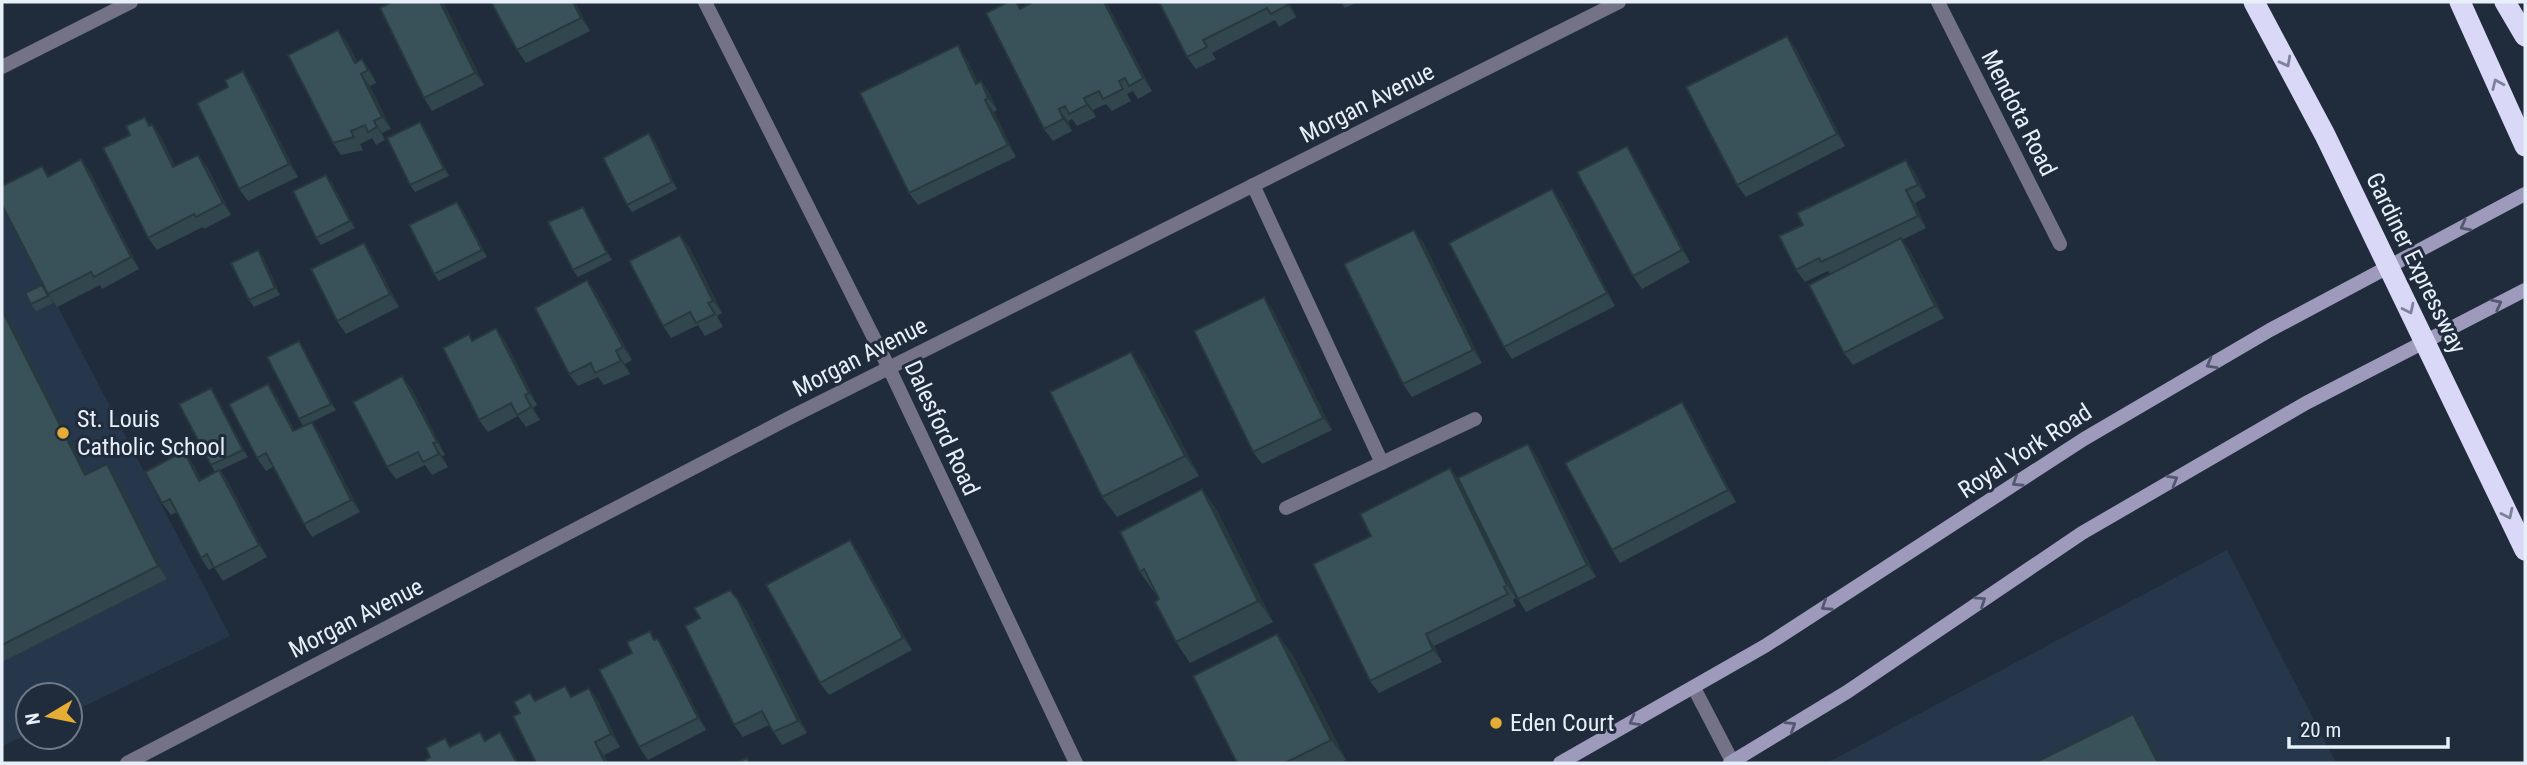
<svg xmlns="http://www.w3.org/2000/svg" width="2527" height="765" viewBox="0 0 2527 765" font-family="'Roboto Condensed',sans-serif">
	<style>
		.built { fill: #27374b }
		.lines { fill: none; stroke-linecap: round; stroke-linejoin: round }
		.service { stroke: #747287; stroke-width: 14 }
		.minor { stroke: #747287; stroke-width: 14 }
		.secondary { stroke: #9d9abc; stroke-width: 14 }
		.motorway { stroke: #dad8f7; stroke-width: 21 }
		.wall { fill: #31474d }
		.shaded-wall { fill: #28393e }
		.building { fill: #395259; stroke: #28393e; stroke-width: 2 }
		.oneway { stroke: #7d8299 }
		.oneway2 { stroke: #52586f }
		.poi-dot { fill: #e5ad35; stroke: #202c3b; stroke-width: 2.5 }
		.labels { text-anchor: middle; stroke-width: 6; stroke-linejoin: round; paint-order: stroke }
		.street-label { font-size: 24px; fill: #e7eff9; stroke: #202c3b }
		.poi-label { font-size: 24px; fill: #e7eff9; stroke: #202c3b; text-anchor: start }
	</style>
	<rect width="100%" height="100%" fill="#202c3b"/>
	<g class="built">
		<polygon points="2,200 230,636 70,713 70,695 28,695 28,734 2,746"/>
		<polygon points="2227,550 2336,763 1827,763"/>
	</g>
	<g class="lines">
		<g class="service">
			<polyline points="1253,185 1382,463"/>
			<polyline points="1286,508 1475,419"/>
		</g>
		<g class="minor">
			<polyline points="705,2 889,368 1076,763"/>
			<polyline points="1938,2 2060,244"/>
			<polyline points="2,67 131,2"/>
			<polyline points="1694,688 1733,763"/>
			<polyline points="127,763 791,417 1619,2"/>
		</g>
		<g class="secondary">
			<polyline points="1560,763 1765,646 2084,439 2270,330 2525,194"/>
			<polyline points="1730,763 1847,692 2082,533 2306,403 2525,290"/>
		</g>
		<g class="motorway">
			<polyline points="2254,2 2325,135 2525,550"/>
			<polyline points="2460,2 2525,146"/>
			<polyline points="2505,2 2525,36"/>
		</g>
	</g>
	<g class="wall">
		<polygon points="392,2 443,2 484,85 432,111 424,98"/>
		<polygon points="575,2 590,31 526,63 517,50"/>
		<polygon points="1033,2 1106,2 1152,91 1138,99 1133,91 1127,94 1131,101 1112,111 1106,104 1093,110 1096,117 1077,126 1072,119 1068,121 1072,131 1053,141 1044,129 1022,8"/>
		<polygon points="1159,2 1289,2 1296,17 1279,27 1275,20 1212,53 1216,59 1196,69 1187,57"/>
		<polygon points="1341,2 1358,2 1345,8"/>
		<polygon points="347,42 357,62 362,59 371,72 376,83 370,86 391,129 382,133 385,140 376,145 372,138 360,144 363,150 341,155 333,143"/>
		<polygon points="1796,49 1845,146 1746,197 1737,185"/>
		<polygon points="966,58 978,83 981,81 990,94 997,110 994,112 1016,157 918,205 909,193"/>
		<polygon points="251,84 298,177 248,201 239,189"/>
		<polygon points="150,125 161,137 175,166 207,167 231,215 204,229 203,227 157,250 148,238"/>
		<polygon points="425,129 449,176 415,192 410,185"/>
		<polygon points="649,133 654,140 677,189 632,212 627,205"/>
		<polygon points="81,159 90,172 139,269 102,289 100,285 57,307 49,295 53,303 36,311 31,304 46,290 42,166 49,176"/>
		<polygon points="1635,159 1690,262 1642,289 1633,276"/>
		<polygon points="1906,160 1915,173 1926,197 1915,203 1926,228 1902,240 1910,251 1944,318 1853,365 1844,353 1830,274 1828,271 1805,282 1796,270 1803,225"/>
		<polygon points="331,181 355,228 321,245 316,238"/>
		<polygon points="1561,201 1615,306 1512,359 1504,347"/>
		<polygon points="462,209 487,257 439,281 434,274"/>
		<polygon points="587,214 612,260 578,277 573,270"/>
		<polygon points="1423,242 1482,363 1412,397 1403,384"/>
		<polygon points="689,247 722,313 717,316 723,327 705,336 698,325 671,338 663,326"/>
		<polygon points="372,255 399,307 346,334 337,321"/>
		<polygon points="263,257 280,295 254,307 249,300"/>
		<polygon points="587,280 596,293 632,360 625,364 630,374 604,385 598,377 578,386 569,374"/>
		<polygon points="1272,309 1332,430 1262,464 1253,452"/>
		<polygon points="2,310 11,322 87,474 107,464 116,476 167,579 2,662"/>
		<polygon points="473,340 505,341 537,405 533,408 540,420 526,427 518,416 488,432 479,420"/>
		<polygon points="303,348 336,410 312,422 320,434 360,512 312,537 304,524 273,467 266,471 257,458 277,397 294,430 303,426 299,419"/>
		<polygon points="1145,373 1199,476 1117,517 1102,497"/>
		<polygon points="211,388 215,395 248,457 220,470 228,482 267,557 223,581 214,567 209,570 201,558 177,512 171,515 162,503 193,464 201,480 215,472 211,465"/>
		<polygon points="411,388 445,455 442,456 448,467 432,475 425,465 396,479 387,467"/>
		<polygon points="1690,414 1736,502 1620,563 1612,550"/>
		<polygon points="1537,457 1596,577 1526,612 1518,599"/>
		<polygon points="1450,468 1459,481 1516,598 1513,600 1516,606 1434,646 1442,662 1379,693 1370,681 1371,536"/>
		<polygon points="1202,489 1216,509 1273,622 1190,663 1176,642 1155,592 1154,592 1140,572"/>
		<polygon points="850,540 858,552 912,650 829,695 820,683"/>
		<polygon points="738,600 747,612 807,733 782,745 769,725 743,737 734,725"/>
		<polygon points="658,639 666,651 706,730 648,760 639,747"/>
		<polygon points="1292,654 1346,760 1340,763 1237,763"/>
		<polygon points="589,688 598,701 620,747 604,755 608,763 536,763 536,701 573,697"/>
	</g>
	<g class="shaded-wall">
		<polygon points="440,2 443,2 484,85 475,73"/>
		<polygon points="573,2 575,2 590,31 581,18"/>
		<polygon points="1104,2 1106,2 1152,91 1143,78"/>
		<polygon points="1286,2 1289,2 1296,17"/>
		<polygon points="338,30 347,42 363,76 355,63"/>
		<polygon points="1787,36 1796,49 1845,146 1837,134"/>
		<polygon points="958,45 966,58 985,96 976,84"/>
		<polygon points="362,59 371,72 376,83 368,70"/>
		<polygon points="243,71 251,84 298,177 289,164"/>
		<polygon points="361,74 370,86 391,129 382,117"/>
		<polygon points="981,81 990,94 997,110 988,98"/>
		<polygon points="1084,98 1093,110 1096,117 1087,105"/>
		<polygon points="985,100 994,112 1016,157 1008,145"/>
		<polygon points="1059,109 1068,121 1072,131 1063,119"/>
		<polygon points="374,121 382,133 385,140 377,127"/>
		<polygon points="420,122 425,129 449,176 444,169"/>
		<polygon points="152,124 161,137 182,180 173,167"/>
		<polygon points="649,133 654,140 677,189 672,182"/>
		<polygon points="1627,146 1635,159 1690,262 1682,250"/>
		<polygon points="198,155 207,167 231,215 223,203"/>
		<polygon points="81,159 90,172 139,269 131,257"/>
		<polygon points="1906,160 1915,173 1926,197 1918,185"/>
		<polygon points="326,175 331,181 355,228 350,221"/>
		<polygon points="1552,189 1561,201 1615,306 1607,293"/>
		<polygon points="1906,190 1915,203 1926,228 1918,216"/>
		<polygon points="457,202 462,209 487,257 482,250"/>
		<polygon points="583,207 587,214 612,260 607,253"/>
		<polygon points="1414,230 1423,242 1482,363 1473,350"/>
		<polygon points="680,235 689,247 722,313 713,301"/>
		<polygon points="1901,238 1910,251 1944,318 1935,306"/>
		<polygon points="364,243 372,255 399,307 390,294"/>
		<polygon points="258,250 263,257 280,295 275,288"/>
		<polygon points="587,280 596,293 632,360 623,347"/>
		<polygon points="1264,297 1272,309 1332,430 1323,418"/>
		<polygon points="2,310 11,322 94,487 85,475"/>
		<polygon points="496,328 505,341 537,405 529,393"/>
		<polygon points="299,341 303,348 336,410 331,404"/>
		<polygon points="616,351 625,364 630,374 621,361"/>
		<polygon points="1131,352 1145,373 1199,476 1185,456"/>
		<polygon points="402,376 411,388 445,455 437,442"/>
		<polygon points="268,384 277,397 301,443 293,431"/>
		<polygon points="211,388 215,395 248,457 243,450"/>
		<polygon points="525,395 533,408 540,420 531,407"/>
		<polygon points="1682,402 1690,414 1736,502 1728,490"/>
		<polygon points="312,422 320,434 360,512 351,500"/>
		<polygon points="433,443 442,456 448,467 439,454"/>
		<polygon points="1528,444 1537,457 1596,577 1587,565"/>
		<polygon points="184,451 193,464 208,493 199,481"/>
		<polygon points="107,464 116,476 167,579 158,566"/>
		<polygon points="1450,468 1459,481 1516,598 1507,585"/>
		<polygon points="219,470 228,482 267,557 259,545"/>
		<polygon points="1202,489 1216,509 1273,622 1258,601"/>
		<polygon points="850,540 858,552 912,650 903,638"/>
		<polygon points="738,600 747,612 807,733 798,721"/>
		<polygon points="1277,634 1292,654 1346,760 1331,740"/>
		<polygon points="1426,634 1434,646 1442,662 1433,650"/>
		<polygon points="658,639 666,651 706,730 698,718"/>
		<polygon points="589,688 598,701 620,747 611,734"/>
		<polygon points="2133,714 2144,730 2161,763 2158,763"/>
		<polygon points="500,732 509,745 519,763 517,763"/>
		<polygon points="595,742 604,755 608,763 605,763"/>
	</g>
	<g class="building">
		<polygon points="392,2 440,2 475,73 424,98 380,8"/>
		<polygon points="491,2 573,2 581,18 517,50"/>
		<polygon points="1008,2 1016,2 1020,9 1033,2 1104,2 1143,78 1129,86 1125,78 1119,81 1123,89 1103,99 1099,91 1084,98 1087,105 1069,114 1065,106 1059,109 1063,119 1044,129 986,13"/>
		<polygon points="1159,2 1286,2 1288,5 1271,14 1267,8 1203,40 1207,47 1187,57"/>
		<polygon points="338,30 355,63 362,59 368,70 361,74 382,117 374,121 377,127 368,132 365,125 351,131 354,137 333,143 288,55"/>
		<polygon points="1787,36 1837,134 1737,185 1686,87"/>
		<polygon points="958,45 976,84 981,81 988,98 985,100 1008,145 909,193 860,93"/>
		<polygon points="243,71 289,164 239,189 197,103 228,87 225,80"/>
		<polygon points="145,117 149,126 152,124 173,167 198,155 223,203 196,217 194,214 148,238 103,148 130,135 126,126"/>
		<polygon points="420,122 444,169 410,185 387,138"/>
		<polygon points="649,133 672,182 627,205 603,158"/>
		<polygon points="1627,146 1682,250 1633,276 1577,172"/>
		<polygon points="81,159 131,257 94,277 91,272 48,294 2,205 2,186 42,166 48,177"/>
		<polygon points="1906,160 1918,185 1906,190 1918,216 1821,262 1819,258 1796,270 1779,236 1803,225 1797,213"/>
		<polygon points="326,175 350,221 316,238 293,191"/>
		<polygon points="1552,189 1607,293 1504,347 1449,243"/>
		<polygon points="457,202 482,250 434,274 409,225"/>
		<polygon points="583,207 607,253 573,270 548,222"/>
		<polygon points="1414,230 1473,350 1403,384 1344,264"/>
		<polygon points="680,235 713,301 708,303 715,314 696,323 690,312 663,326 629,261"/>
		<polygon points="1901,238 1935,306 1844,353 1809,285"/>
		<polygon points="364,243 390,294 337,321 311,269"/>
		<polygon points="258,250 275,288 249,300 231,263"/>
		<polygon points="587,280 623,347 616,351 621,361 595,373 591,363 569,374 535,308"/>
		<polygon points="42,285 48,296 31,304 25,293"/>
		<polygon points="1264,297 1323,418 1253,452 1194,331"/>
		<polygon points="2,310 85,475 107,464 158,566 2,645"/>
		<polygon points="496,328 529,393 525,395 531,407 517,415 511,403 479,420 443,348 469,334 472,341"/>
		<polygon points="299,341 331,404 299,419 267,357"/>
		<polygon points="1131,352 1185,456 1102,497 1050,392"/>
		<polygon points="402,376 437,442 433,443 439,454 423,462 418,452 387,467 353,402"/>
		<polygon points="268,384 293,431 312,422 351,500 304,524 266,453 257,458 229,404"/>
		<polygon points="211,388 243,450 211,465 179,404"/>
		<polygon points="1682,402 1728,490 1612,550 1565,463"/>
		<polygon points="1528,444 1587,565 1518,599 1458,478"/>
		<polygon points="184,451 199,481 219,470 259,545 214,568 207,554 201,558 170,499 162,503 145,472"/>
		<polygon points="1450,468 1507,585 1504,587 1508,594 1426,634 1433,650 1370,681 1313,564 1371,536 1360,514"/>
		<polygon points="1202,489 1258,601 1176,642 1155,602 1159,599 1144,569 1140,572 1120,532"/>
		<polygon points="850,540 903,638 820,683 766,585"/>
		<polygon points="730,590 738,600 798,721 773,732 762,711 734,725 685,626 700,618 694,608"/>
		<polygon points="650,631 654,640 658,639 698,718 639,747 599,670 632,653 627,642"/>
		<polygon points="1277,634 1331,740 1285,763 1237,763 1193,676"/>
		<polygon points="565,686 571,697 589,688 611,734 595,742 605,763 536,763 513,716 520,713 514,702 530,693 535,701"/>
		<polygon points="2133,714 2158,763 2034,763"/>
		<polygon points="480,732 485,741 500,732 517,763 427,763 425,760 430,757 426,748 445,738 450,747"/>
		<polygon points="747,758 750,763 736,763"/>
	</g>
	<defs><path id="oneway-chevron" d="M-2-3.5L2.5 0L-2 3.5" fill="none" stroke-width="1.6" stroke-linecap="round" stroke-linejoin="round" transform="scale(1.75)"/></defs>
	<g class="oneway">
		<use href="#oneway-chevron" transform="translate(2286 62) rotate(62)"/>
		<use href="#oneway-chevron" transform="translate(2497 84) rotate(-114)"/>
		<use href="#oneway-chevron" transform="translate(2409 309) rotate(64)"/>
		<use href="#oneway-chevron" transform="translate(2508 514) rotate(64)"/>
	</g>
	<g class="oneway2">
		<use href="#oneway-chevron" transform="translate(2465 226) rotate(152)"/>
		<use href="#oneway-chevron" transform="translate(2497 304) rotate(-27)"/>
		<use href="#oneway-chevron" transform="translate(2211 364) rotate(150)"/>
		<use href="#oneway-chevron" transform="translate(2173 480) rotate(-30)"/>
		<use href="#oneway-chevron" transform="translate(2017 482) rotate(147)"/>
		<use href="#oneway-chevron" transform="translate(1981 601) rotate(-34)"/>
		<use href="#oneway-chevron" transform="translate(1826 606) rotate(147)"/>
		<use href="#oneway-chevron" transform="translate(1634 721) rotate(151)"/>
		<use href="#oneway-chevron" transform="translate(1791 726) rotate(-32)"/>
	</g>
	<g class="poi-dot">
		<circle cx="63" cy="433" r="7"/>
		<circle cx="1496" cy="723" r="7"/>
	</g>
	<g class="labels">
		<g class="street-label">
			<text transform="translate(1367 103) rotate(-27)" y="8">Morgan Avenue</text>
			<text transform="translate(2019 113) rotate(63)" y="8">Mendota Road</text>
			<text transform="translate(2416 263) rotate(64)" y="8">Gardiner Expressway</text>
			<text transform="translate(860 357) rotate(-27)" y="8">Morgan Avenue</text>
			<text transform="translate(942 428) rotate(65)" y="8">Dalesford Road</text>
			<text transform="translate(2025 451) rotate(-33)" y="8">Royal York Road</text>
			<text transform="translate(356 618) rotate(-27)" y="8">Morgan Avenue</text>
		</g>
		<g class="poi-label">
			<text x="77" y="427">St. Louis<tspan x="77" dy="28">Catholic School</tspan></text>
			<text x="1510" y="731">Eden Court</text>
		</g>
	</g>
	<rect width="2527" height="765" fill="none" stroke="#e7eff9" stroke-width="7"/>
	<g transform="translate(49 716) rotate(260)"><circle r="33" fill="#202c3b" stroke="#707a87" stroke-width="2"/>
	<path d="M0-5L12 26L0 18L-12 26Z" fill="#e5ad35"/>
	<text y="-10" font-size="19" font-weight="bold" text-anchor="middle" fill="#e7eff9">N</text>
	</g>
	<path d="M2289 737v10h159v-10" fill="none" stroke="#e7eff9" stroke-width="3.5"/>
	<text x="2300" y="737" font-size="21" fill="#e7eff9" stroke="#202c3b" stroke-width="5" paint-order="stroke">20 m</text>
</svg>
